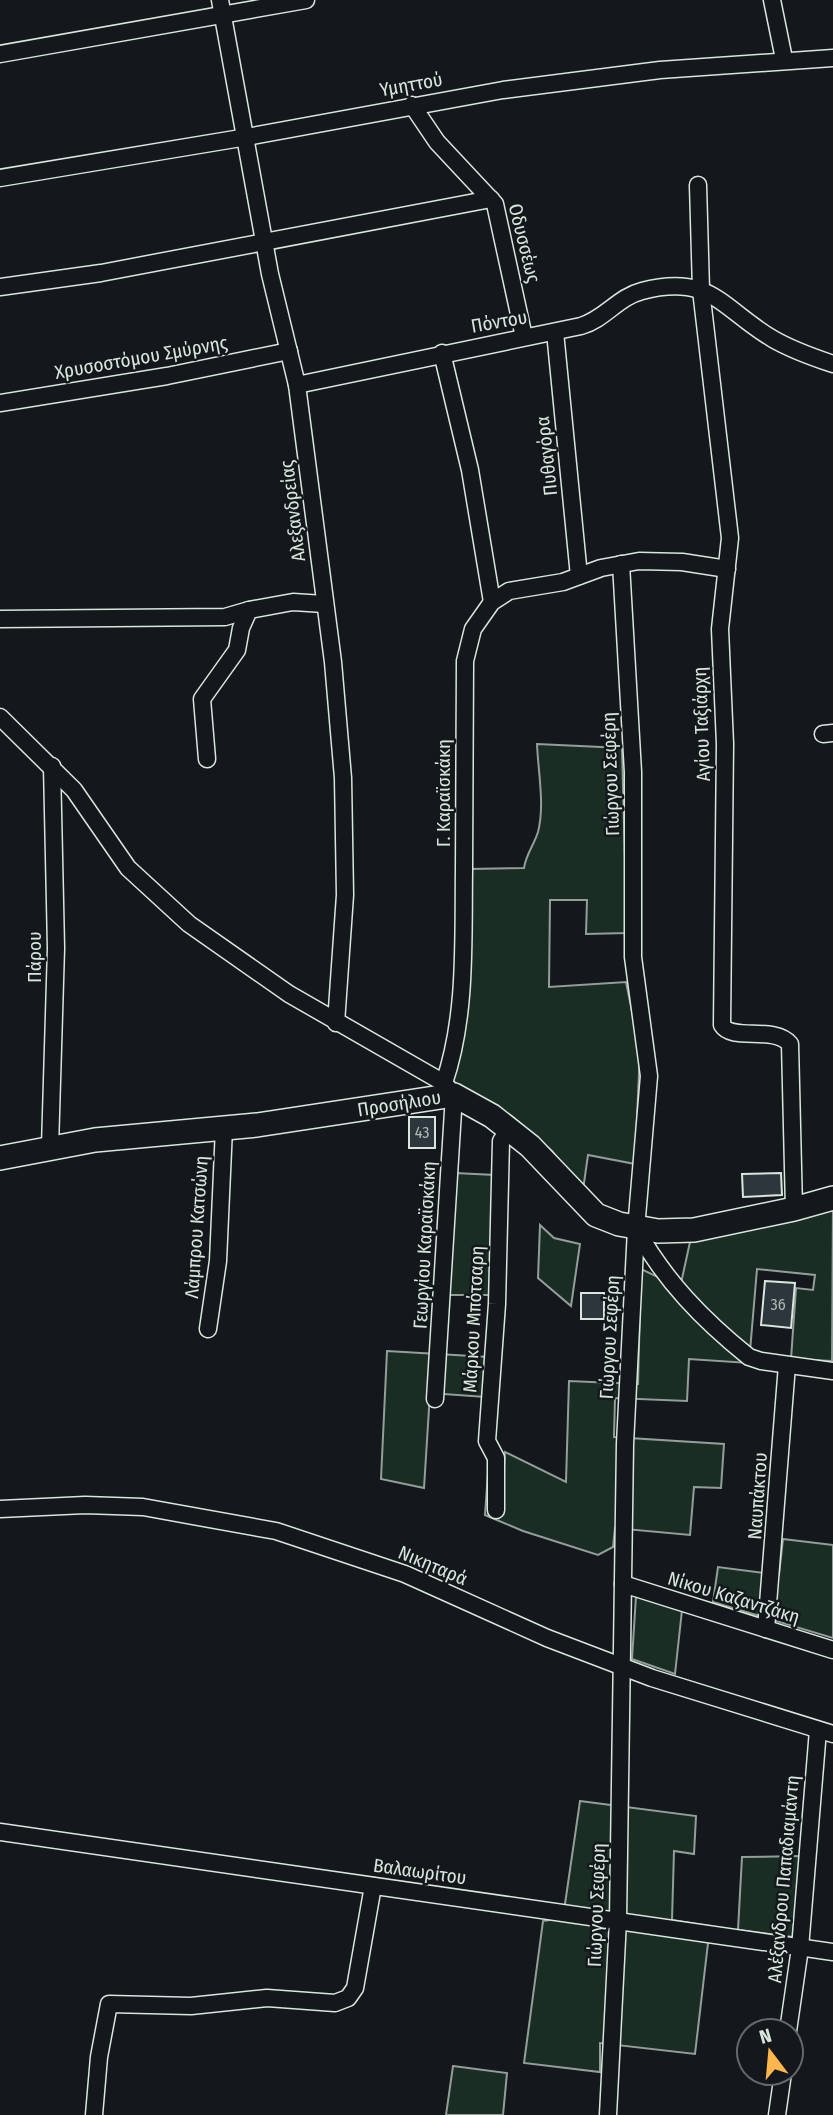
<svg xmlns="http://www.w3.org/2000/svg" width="833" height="2115" viewBox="0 0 833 2115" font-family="'Fira Sans Condensed',sans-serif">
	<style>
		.green { fill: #1a2d24; stroke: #939e99; stroke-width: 2 }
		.building { fill: #2c363c; stroke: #d8e6dc; stroke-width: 2 }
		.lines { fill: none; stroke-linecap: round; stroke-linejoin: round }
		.street-casing { stroke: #d8e6dc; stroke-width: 19 }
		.secondary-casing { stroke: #d8e6dc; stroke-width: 26 }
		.street { stroke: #14181c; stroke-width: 16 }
		.secondary { stroke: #14181c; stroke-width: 23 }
		.labels { text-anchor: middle; stroke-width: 5; stroke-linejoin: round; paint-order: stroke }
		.number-label { font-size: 16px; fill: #adbab4 }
		.street-label { font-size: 19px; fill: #d8e6dc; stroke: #14181c }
	</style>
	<rect width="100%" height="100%" fill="#14181c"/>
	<g class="green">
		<path d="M537 744 622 748 627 933 586 934 587 900H550L549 987 626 982 640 1050 635 1164 588 1155 583 1190 552 1151 513 1117 453 1081 462 1048 469 869 524 868C526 854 534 845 538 832 545 805 538 771 537 744Z"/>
		<polygon points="455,1173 495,1175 493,1295 449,1295"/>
		<polygon points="833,1204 832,1361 791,1359 796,1288 813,1290 815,1275 757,1269 749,1363 689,1359 687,1401 615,1398 614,1437 724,1444 721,1488 694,1487 690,1535 615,1528 613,1547 598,1555 523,1531 485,1515 489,1458 504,1466 505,1452 566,1482 569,1381 638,1384 641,1269 660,1278 678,1297 690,1242"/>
		<polygon points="540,1225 554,1238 580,1244 571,1306 538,1278"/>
		<polygon points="387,1351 488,1357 485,1397 430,1393 424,1488 381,1479"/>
		<polygon points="783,1539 833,1545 833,1638 713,1602 718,1567 779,1575"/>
		<polygon points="636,1596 682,1610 675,1674 632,1659"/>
		<polygon points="580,1801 696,1816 694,1854 674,1851 672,1920 710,1926 695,2054 600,2043 600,2072 524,2063 543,1921 549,1920 565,1904"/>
		<polygon points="801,1856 793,1937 738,1930 742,1857"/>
		<polygon points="453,2066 507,2073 503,2115 446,2115"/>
	</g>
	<g class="building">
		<rect x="409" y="1117" width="26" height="31"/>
		<polygon points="781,1173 782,1195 743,1197 742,1174"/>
		<polygon points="765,1281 795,1283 791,1328 761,1325"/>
		<rect x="581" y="1293" width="23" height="26"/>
	</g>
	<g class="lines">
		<g class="street-casing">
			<g id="street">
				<polyline points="220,0 270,274 297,385 333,662 343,778 345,895 336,1023"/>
				<polyline points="772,0 784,59"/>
				<polyline points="0,54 306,0"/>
				<polyline points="412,105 437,142 495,204 524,337"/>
				<polyline points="0,178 247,137 503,90 660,70 833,58"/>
				<path d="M698 185 701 290 730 538 720 629 725 744 722 1025C732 1042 774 1025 790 1044L794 1209"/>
				<polyline points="0,287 101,273 491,199"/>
				<polyline points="555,332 579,576"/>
				<polyline points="442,353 470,470 492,602"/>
				<path d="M297 385 581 326C605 319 618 297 642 291 711 273 722 309 773 339 792 350 812 357 833 364"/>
				<polyline points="0,403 167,376 289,351"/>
				<polyline points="0,619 225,617 249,610"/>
				<polyline points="0,717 74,790 128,868 189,924 289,994 444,1083 454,1095 435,1399"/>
				<polyline points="823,734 833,733"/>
				<polyline points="207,759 202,699 237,650 241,628 249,610 293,602 324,604"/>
				<path d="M444 1083C467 1016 463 940 464 870 464 801 465 731 465 661L473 629 492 602 509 591 563 582 601 568 639 561 682 562 727 569"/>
				<polyline points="50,1147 56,948 52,766"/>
				<path d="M636 1229C665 1281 703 1320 749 1357L761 1361 833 1371"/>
				<polyline points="208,1329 218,1261 224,1128"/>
				<polyline points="0,1509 85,1505 143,1507 276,1531 405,1574 547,1638 652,1678 833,1734"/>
				<polyline points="496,1510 496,1458 487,1441 497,1304 501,1141 509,1130"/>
				<polyline points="623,1584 833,1650"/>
				<polyline points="766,1629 787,1365"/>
				<polyline points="0,1832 833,1952"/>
				<polyline points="788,2031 800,1948 818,1730"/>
				<polyline points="94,2115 99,2057 109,2004 191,2006 267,1998 335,2003 348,1998 355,1988 373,1886"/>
				<polyline points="608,2115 618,1920 625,1444 636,1229 649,1076 633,957 633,772 621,564"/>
				<polyline points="777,2115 783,2073"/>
			</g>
		</g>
		<g class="secondary-casing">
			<polyline id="secondary" points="0,1158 95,1140 257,1125 454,1095 492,1116 530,1146 596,1215 619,1224 658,1231 694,1230 794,1209 833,1198"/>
		</g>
		<use href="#street" class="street"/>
		<use href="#secondary" class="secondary"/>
	</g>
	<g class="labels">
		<g class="number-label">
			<text x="422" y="1138">43</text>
			<text x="778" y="1310">36</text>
		</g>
		<g class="street-label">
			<text transform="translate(411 84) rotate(-10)" y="7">Υμηττού</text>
			<text transform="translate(525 243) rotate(76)" y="7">Οδυσσέως</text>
			<text transform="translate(499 321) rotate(-10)" y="7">Πόντου</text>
			<text transform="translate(141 357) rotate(-10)" y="7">Χρυσοστόμου Σμύρνης</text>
			<text transform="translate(546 456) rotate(-96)" y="7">Πυθαγόρα</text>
			<text transform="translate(292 511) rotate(-97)" y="7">Αλεξανδρείας</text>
			<text transform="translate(701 724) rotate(-92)" y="7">Αγίου Ταξιάρχη</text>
			<text transform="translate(610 774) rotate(-92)" y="7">Γιώργου Σεφέρη</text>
			<text transform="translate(443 793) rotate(-90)" y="7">Γ. Καραϊσκάκη</text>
			<text transform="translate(34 957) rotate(-90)" y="7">Πάρου</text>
			<text transform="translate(399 1103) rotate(-9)" y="7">Προσήλιου</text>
			<text transform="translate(196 1227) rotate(-86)" y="7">Λάμπρου Κατσώνη</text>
			<text transform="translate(424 1245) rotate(-87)" y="7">Γεωργίου Καραϊσκάκη</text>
			<text transform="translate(473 1319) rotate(-87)" y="7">Μάρκου Μπότσαρη</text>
			<text transform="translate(609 1337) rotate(-87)" y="7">Γιώργου Σεφέρη</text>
			<text transform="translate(757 1496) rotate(-86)" y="7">Ναυπάκτου</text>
			<text transform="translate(433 1565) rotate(23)" y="7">Νικηταρά</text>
			<text transform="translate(734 1597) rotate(17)" y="7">Νίκου Καζαντζάκη</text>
			<text transform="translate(420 1871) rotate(8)" y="7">Βαλαωρίτου</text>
			<text transform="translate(783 1879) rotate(-85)" y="7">Αλέξανδρου Παπαδιαμάντη</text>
			<text transform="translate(596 1905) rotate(-88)" y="7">Γιώργου Σεφέρη</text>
		</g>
	</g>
	<g transform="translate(770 2052) rotate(344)"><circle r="33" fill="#14181c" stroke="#626a69" stroke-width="2"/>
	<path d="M0-5L12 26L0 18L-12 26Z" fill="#ffb74d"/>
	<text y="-10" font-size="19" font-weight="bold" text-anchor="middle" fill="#d8e6dc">N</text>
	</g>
</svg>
